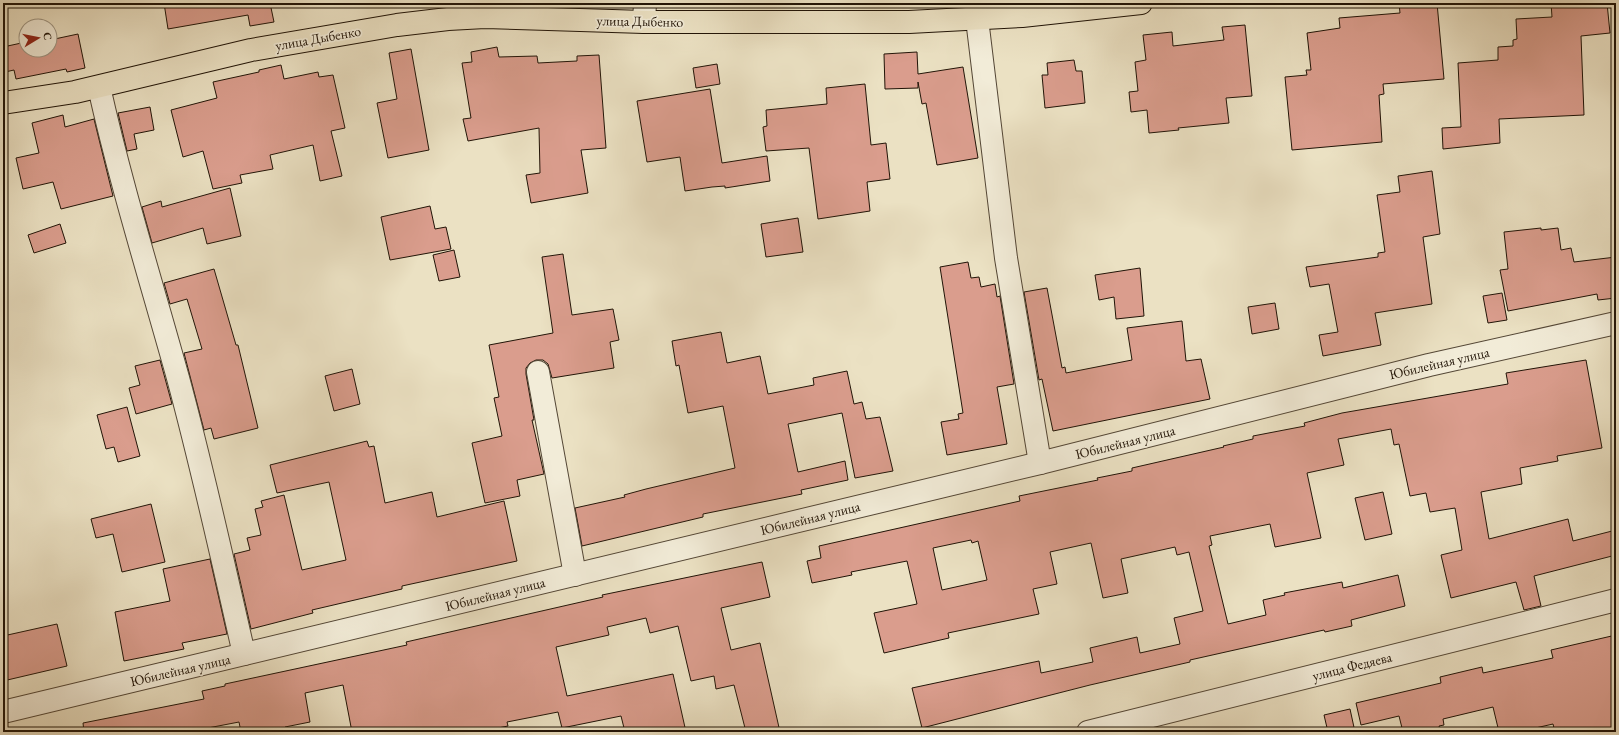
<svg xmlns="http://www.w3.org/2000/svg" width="1619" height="735" viewBox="0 0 1619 735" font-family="'EB Garamond',serif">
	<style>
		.building { fill: #da9d8d; stroke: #211407; fill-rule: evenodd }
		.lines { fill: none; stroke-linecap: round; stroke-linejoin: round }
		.minor-casing { stroke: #544736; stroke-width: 24 }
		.major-casing { stroke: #211407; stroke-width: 24 }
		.minor { stroke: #f2ecd8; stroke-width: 22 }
		.major { stroke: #ebe1c3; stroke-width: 22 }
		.labels { text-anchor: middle; stroke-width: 3.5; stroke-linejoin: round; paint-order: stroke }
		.street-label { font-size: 14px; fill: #211407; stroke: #f2ecd8 }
	</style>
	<rect width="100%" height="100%" fill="#ebe1c3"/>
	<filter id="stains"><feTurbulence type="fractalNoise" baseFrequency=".005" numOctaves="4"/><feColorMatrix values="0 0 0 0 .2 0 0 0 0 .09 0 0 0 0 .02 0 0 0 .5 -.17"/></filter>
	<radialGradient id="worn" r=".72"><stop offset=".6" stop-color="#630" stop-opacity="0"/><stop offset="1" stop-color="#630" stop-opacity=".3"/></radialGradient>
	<g class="building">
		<polygon points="164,3 270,3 274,22 250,26 248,15 168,29"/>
		<polygon points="1399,3 1437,3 1444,79 1383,84 1384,94 1379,95 1382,142 1292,150 1285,77 1307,75 1306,70 1311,70 1307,33 1340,28 1339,18 1400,13"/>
		<polygon points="1551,3 1607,3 1610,33 1581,36 1584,115 1499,119 1500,143 1443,149 1442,128 1461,127 1458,63 1498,60 1498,47 1513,46 1513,40 1517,39 1516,19 1552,17"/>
		<polygon points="1245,25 1252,96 1226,98 1229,123 1178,128 1179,130 1149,133 1147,110 1131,112 1129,92 1138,91 1135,62 1146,60 1143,35 1172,32 1173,46 1224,40 1222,27"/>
		<polygon points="78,34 85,68 67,72 66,69 16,79 14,70 5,72 3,47 26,42 26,50 50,50 50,40"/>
		<polygon points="497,47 499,57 537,56 538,63 577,61 577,56 599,55 606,148 581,150 588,193 531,203 526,175 540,173 539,128 468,141 463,119 471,118 462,63 472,62 471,52"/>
		<polygon points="411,49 429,150 388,158 377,103 397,99 389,53"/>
		<polygon points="917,52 918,74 963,67 978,158 937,165 926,103 922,104 918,82 918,88 885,89 884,54"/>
		<polygon points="1074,60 1076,71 1082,71 1085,103 1045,108 1042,75 1048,75 1047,63"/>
		<polygon points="717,64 720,84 696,88 693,68"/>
		<polygon points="281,65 284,79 318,72 319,77 333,75 345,128 331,131 342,176 320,181 313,145 270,155 273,169 240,175 242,183 213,189 203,151 183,157 171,110 217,98 213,82 259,72 259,70"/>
		<polygon points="865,84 871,145 886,143 890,179 867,182 870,211 818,219 809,148 766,151 763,127 767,126 766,110 827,104 826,88"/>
		<polygon points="710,89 722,163 767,156 770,181 725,188 725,186 712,187 685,191 680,157 647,162 637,101"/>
		<polygon points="150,107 154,130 134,134 137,149 127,151 118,113"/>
		<polygon points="63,115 65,127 94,119 113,196 61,209 53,182 23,189 16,158 39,153 32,123"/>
		<polygon points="1432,171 1440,234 1423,237 1432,304 1375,313 1381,345 1323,356 1319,335 1338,332 1329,284 1310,287 1306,267 1378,257 1378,253 1385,252 1377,195 1400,192 1398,176"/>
		<polygon points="230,188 241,236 207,244 203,228 152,243 142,207 161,201 162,207"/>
		<polygon points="430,206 435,229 446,227 451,249 390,260 381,217"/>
		<polygon points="798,218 803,252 766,257 761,224"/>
		<polygon points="60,224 66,243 34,253 28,235"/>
		<polygon points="1541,228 1541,230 1558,228 1561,250 1571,248 1574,262 1616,257 1616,298 1598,300 1597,294 1508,311 1500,270 1508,269 1504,232"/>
		<polygon points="454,250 460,277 439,281 433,255"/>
		<polygon points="563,254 572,315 613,309 619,340 610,342 614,368 552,378 548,364 543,360 536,360 530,363 526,368 526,374 534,420 532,420 544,474 517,480 520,496 485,503 472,443 502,436 494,398 499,397 489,345 553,333 542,257"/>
		<polygon points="968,262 971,278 979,277 981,287 995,284 997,297 1000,296 1014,384 997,387 1007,444 947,455 941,422 959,419 958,414 963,413 940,267"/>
		<polygon points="1140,268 1144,316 1116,319 1114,297 1099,300 1095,275"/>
		<polygon points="214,269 236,345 238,345 258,428 214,439 211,428 204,430 184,353 202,349 187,299 170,304 164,283"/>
		<polygon points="1047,288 1062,368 1065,367 1066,373 1132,360 1127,328 1182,321 1186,361 1201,359 1210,399 1053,431 1042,379 1039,380 1024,292"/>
		<polygon points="1502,293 1507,320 1488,323 1483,296"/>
		<polygon points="1275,303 1279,329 1252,334 1248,307"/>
		<polygon points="721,332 727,363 760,356 768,394 814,385 813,378 847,371 854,404 862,402 866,419 880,417 893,471 855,478 842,413 788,424 798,472 845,461 848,480 801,490 802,494 703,514 703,517 582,546 575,508 625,497 624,495 646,489 735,468 723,406 688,413 679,365 676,366 672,341"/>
		<polygon points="160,360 172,404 136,414 129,388 140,385 135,366"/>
		<path d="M1586 360 1602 448 1557 456 1558 461 1520 468 1522 484 1481 492 1489 539 1568 519 1573 541 1616 530V555L1534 576 1541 606 1524 610 1516 582 1451 598 1441 555 1462 550 1455 508 1430 512 1426 493 1410 496 1399 444 1394 445 1391 429 1338 439 1344 465 1307 473 1321 538 1275 547 1270 524 1210 536 1212 545 1209 546 1228 624 1266 615 1263 600 1285 595 1284 593 1342 582 1343 588 1398 575 1405 606 1351 620 1352 626 1325 632 1324 630 1190 660V662L1090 685 922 728 912 688 1039 661 1041 673 1093 662 1090 648 1137 637 1140 653 1180 644 1174 618 1203 611 1189 552 1177 555 1175 547 1121 559 1128 593 1103 598 1091 543 1050 552 1057 584 1033 589 1039 614 948 633 949 638 884 653 874 613 917 604 907 561 851 572 852 575 812 583 807 561 821 558 819 546 1020 501 1019 496 1098 480 1097 478 1132 471V468L1224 447 1223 446 1253 439V436L1305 426 1304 423 1342 413 1508 384 1506 373ZM971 540 972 543 978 541 987 580 942 590 933 548Z"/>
		<polygon points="352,369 360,404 334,411 325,376"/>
		<polygon points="127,407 140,456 118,462 114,447 106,449 97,415"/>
		<polygon points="367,441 369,447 374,446 385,503 432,492 437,517 504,501 517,561 402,586 402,589 312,610 313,613 251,629 234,554 250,550 247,538 261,535 255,509 263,507 261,501 284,495 302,570 346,560 329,482 277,493 270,465"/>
		<polygon points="1383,492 1392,534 1365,540 1355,498"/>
		<polygon points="151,504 165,562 122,572 113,534 96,538 91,519"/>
		<polygon points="210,559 227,634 182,643 184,649 124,661 115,612 170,601 163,569"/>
		<polygon points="762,562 770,597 721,608 731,650 760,643 780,732 746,732 734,685 716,689 714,676 691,681 678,626 650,633 646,618 607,627 609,635 556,647 567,696 673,674 686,732 625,732 621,716 562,728 558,712 507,722 508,726 498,728 499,732 352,732 343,685 305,693 310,722 285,727 287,732 241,732 239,722 187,732 84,732 83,723 204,699 202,691 225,686 225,684 407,645 406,642 603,597 602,595"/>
		<polygon points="57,624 67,666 3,681 3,636"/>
		<polygon points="1616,635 1616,732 1555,732 1553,724 1518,732 1499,732 1493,707 1443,719 1444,725 1439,726 1441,732 1403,732 1399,716 1361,725 1356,703 1441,683 1440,677 1482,667 1483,673 1553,658 1551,650"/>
		<polygon points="1350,709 1355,732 1328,732 1324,715"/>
	</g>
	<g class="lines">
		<g class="minor-casing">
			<g id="minor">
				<polyline points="977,19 1006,258 1040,463"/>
				<polyline points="644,22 645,3"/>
				<path d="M99 87C121 185 151 281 178 378 203 470 223 562 244 654"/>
				<polyline points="538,372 575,575"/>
				<polyline points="3,712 1040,463 1429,365 1616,323"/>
				<polyline points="1088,732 1616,600"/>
			</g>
		</g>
		<g class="major-casing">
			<polyline id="major" points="3,103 75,92 251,50 397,25 448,19 485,17 644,22 909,22 1022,16 1141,3"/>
		</g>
		<use href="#minor" class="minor"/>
		<use href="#major" class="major"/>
	</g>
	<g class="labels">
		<g class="street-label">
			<text transform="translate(640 21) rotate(1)" y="5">улица Дыбенко</text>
			<text transform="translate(318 38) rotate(-10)" y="5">улица Дыбенко</text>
			<text transform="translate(1439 363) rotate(-13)" y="5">Юбилейная улица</text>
			<text transform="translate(1125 442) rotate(-14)" y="5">Юбилейная улица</text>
			<text transform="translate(810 518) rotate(-14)" y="5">Юбилейная улица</text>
			<text transform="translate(495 594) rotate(-14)" y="5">Юбилейная улица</text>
			<text transform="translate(1352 666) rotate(-14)" y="5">улица Федяева</text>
			<text transform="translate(180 670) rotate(-13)" y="5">Юбилейная улица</text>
		</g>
	</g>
	<rect width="1619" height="735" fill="none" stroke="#ebe1c3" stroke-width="16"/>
	<rect x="4" y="4" width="1611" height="727" fill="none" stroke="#211407" stroke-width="2"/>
	<rect x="8" y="8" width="1603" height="719" fill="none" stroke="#211407"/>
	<g transform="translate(38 38) rotate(80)"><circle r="19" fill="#f2ecd8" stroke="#9e9684"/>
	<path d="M0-3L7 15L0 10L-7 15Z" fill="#8f2418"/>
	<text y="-6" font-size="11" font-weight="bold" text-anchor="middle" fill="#211407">С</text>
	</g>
	<rect width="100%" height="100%" filter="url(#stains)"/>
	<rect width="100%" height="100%" fill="url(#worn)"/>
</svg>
